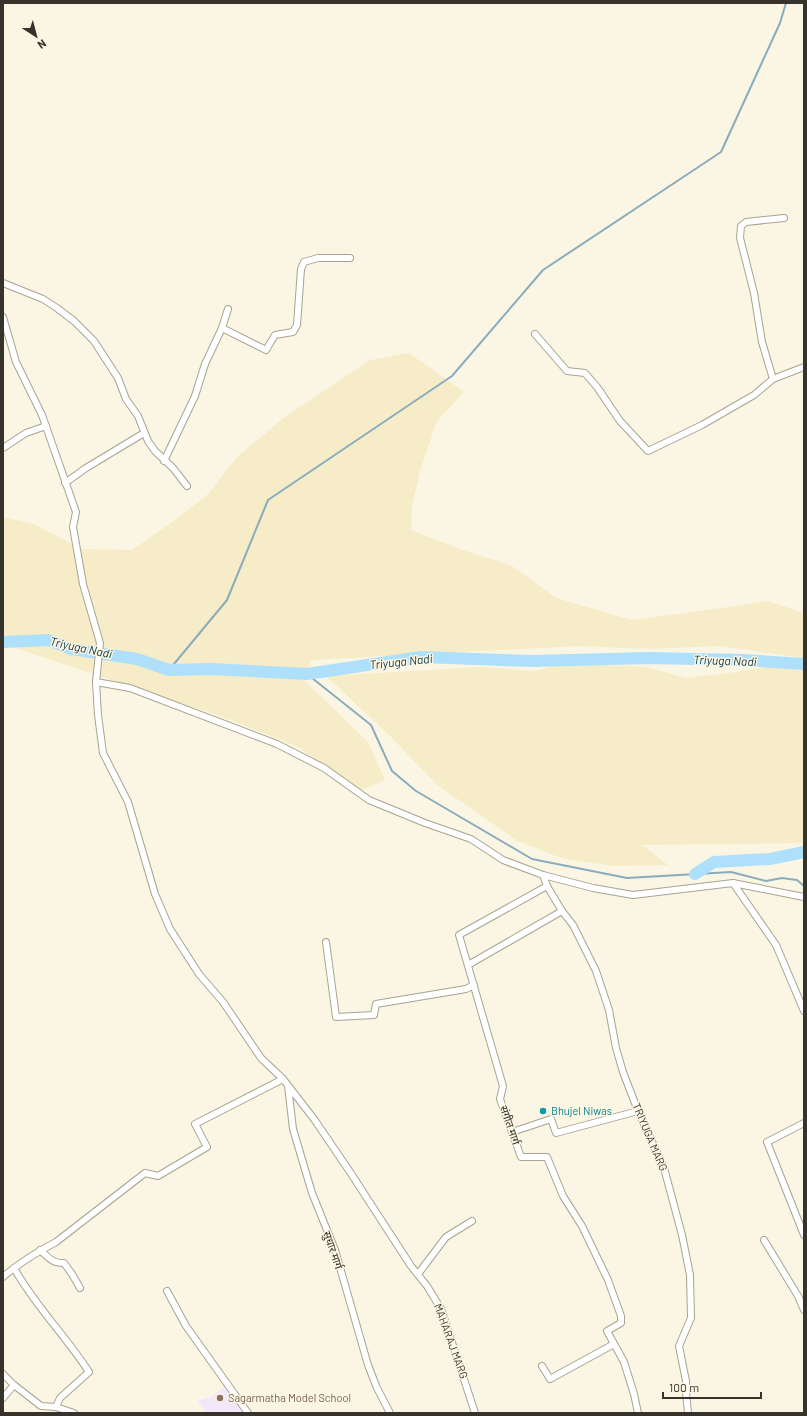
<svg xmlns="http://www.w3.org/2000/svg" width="807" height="1416" viewBox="0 0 807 1416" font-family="Barlow,'Noto Sans Devanagari',sans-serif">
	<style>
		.education { fill: #f2e7fb }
		.sand { fill: #f6ecc7 }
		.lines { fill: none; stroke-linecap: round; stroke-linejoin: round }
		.stream { stroke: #8aacbd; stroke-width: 2 }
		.river { stroke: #aee0fb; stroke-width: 12 }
		.minor-casing { stroke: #a8a492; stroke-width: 8 }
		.minor { stroke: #fff; stroke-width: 6 }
		.culture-dot { fill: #0f9aa8; stroke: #fbf6e3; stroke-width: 1.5 }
		.education-dot { fill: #8d6e63; stroke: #fbf6e3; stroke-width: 1.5 }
		.labels { text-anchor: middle; stroke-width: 3; stroke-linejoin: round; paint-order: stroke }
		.culture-label { font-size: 11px; fill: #0d838f; stroke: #fbf6e3; text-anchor: start }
		.street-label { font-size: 11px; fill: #35332c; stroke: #fbf6e3 }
		.education-label { font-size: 11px; fill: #785e54; stroke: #fbf6e3; text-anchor: start }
		.water-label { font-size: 12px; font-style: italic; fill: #0c3547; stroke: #fbf6e3 }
	</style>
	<rect width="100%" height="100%" fill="#fbf6e3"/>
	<polygon class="education" points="225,1386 244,1413 206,1413 198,1401 213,1396"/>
	<g class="sand">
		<polygon points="409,353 464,392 437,421 420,471 412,507 411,530 460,549 512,566 556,598 632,620 715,609 768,601 804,613 804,658 720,646 649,649 579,646 311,660 304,680 368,742 385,780 361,790 296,746 220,716 3,644 3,517 34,524 81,549 132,550 178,518 208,494 237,457 285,417 370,360"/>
		<polygon points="574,661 601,665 646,667 686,678 728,673 789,664 804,669 804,843 642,845 668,865 612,866 561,858 516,840 437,785 390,736 326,676 481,667 534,671"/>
	</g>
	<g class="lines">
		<g class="stream">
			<polyline points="169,670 227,600 268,500 452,376 543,270 721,152 780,23 786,3"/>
			<polyline points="307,674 371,725 392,771 416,791 532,859 627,878 731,872 766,881 782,878 797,880 804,886"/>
		</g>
		<g class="river">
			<polyline points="3,642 48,640 71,649 137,659 169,670 211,669 307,674 421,657 532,661 649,658 744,660 804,664"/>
			<polyline points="695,874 714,862 770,859 804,852"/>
		</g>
		<g class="minor-casing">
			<g id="minor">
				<polyline points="3,283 43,299 57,308 74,321 94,341 118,378 126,399 138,416 148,441 155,451 173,468 187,486"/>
				<polyline points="3,317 16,362 42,415 76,512 73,527 83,584 100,643 96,682 98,715 103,753 128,802 155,894 170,929 199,974 223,1002 261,1058 283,1079 314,1119 350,1172 411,1266 427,1286 441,1309 475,1413"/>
				<polyline points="222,328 266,350 275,335 293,332 297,325 301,269 304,262 318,258 350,258"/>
				<polyline points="535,334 567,371 585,373 597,387 620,421 648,451 702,425 754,395 773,379 804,367"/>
				<polyline points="773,379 762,342 754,293 740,238 741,226 746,222 784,218"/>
				<polyline points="3,448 26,433 46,426"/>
				<polyline points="164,461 195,396 205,364 222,328 228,309"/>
				<polyline points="65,483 86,468 144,433"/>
				<polyline points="96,682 130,688 277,744 324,768 369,800 425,823 471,839 503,860 543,875 593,888 633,895 733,883 804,897"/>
				<polyline points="543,875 547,886 562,911 573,925 596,971 609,1010 616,1048 623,1072 638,1111 664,1168 682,1235 690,1275 691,1318 679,1346 686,1381 686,1393 688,1413"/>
				<polyline points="733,883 776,945 804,1011"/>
				<polyline points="547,886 459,935 503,1086 500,1099 521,1157 547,1157 563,1196 582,1226 608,1280 621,1316 621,1323 607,1331 624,1362 634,1394 638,1413"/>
				<polyline points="326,942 336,1017 374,1015 376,1004 466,989 474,985"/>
				<polyline points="468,965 562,911"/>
				<polyline points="288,1086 293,1129 312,1193 335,1250 368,1365 377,1388 390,1413"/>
				<polyline points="804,1123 767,1142 804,1235"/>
				<polyline points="512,1132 551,1119 556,1133 638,1111"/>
				<polyline points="764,1240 798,1296 804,1310"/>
				<path d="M40 1250C48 1257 53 1264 64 1263L72 1274 80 1288"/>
				<path d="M14 1268C35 1306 66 1336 89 1372L60 1398 56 1407"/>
				<polyline points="418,1274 446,1237 472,1221"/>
				<path d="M3 1277C19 1263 37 1252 56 1242L145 1173 158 1176 207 1147 195 1124 283 1079"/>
				<polyline points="167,1291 186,1326 248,1413"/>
				<polyline points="542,1366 550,1379 614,1344"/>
				<polyline points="3,1374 14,1385 41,1406 56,1407 74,1413"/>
				<polyline points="3,1398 14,1385"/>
			</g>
		</g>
		<use href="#minor" class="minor"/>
	</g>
	<circle class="culture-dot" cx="543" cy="1111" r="4"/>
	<circle class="education-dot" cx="220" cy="1398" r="4"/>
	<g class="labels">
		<g class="culture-label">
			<text x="551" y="1115">Bhujel Niwas</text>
		</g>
		<g class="street-label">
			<text transform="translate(510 1125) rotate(71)" y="4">संगीत मार्ग</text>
			<text transform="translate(650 1137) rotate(67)" y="4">TRIYUGA MARG</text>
			<text transform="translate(333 1250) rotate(71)" y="4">सुधार मार्ग</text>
			<text transform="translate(451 1341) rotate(70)" y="4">MAHARAJ MARG</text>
		</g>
		<g class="education-label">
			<text x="228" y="1402">Sagarmatha Model School</text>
		</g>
		<g class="water-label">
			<text transform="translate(81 648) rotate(12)" y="4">Triyuga Nadi</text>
			<text transform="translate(725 661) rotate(2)" y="4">Triyuga Nadi</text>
			<text transform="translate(401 662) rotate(-6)" y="4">Triyuga Nadi</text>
		</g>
	</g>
	<rect width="807" height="1416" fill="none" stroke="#35332c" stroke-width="8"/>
	<g transform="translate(36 36) rotate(144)" stroke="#fbf6e3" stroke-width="3" paint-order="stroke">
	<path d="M0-3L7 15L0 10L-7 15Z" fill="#35332c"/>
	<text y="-6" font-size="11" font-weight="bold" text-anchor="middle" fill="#35332c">N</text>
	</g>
	<path d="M663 1392v6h98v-6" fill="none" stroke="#35332c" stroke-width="2"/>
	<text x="669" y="1392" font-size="12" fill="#35332c" stroke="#fbf6e3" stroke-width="3" paint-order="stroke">100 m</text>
</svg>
